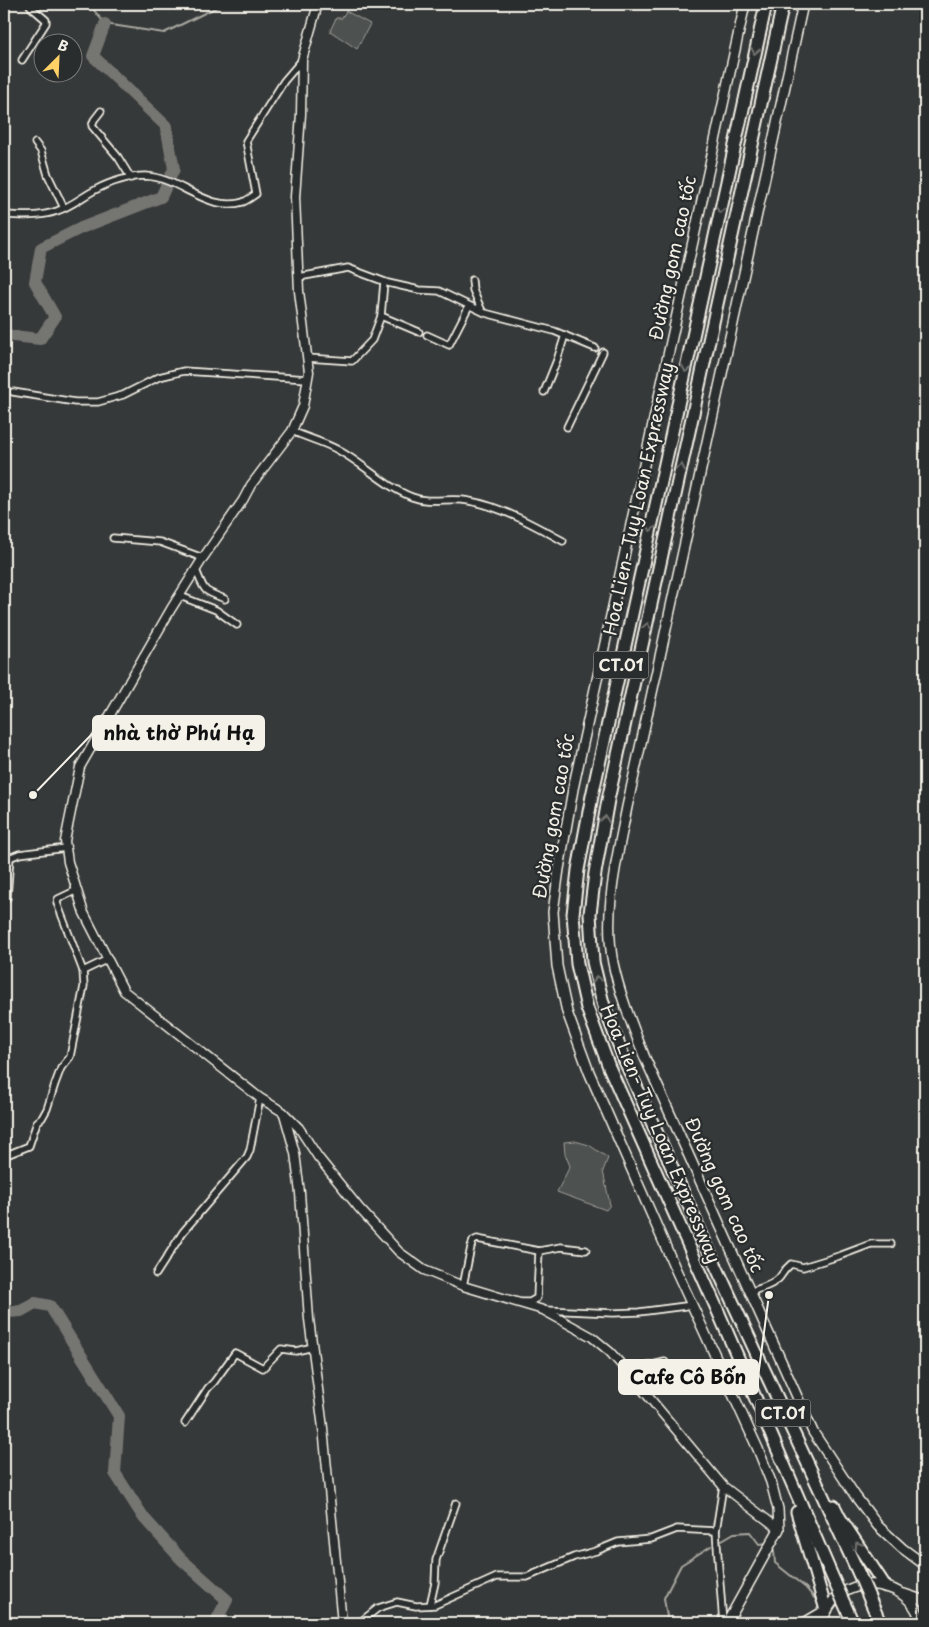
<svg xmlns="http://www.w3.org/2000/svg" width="929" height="1627" viewBox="0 0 929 1627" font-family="'Playpen Sans',sans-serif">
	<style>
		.green { fill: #4e514f; stroke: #a1a19c }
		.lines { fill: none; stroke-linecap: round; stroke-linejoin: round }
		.stream { stroke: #a8a7a1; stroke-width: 2 }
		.river { stroke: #757572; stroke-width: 12 }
		.minor-casing { stroke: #f4f1e8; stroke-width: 9 }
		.tertiary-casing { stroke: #f4f1e8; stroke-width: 11 }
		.secondary-casing { stroke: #f4f1e8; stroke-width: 12 }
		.primary-casing { stroke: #f4f1e8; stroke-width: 12 }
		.motorway-casing { stroke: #f4f1e8; stroke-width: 15 }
		.minor { stroke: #2a2d2e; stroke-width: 5.5 }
		.tertiary { stroke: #2a2d2e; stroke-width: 8 }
		.secondary { stroke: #2a2d2e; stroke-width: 9 }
		.primary { stroke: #2a2d2e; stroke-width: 9 }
		.motorway { stroke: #2a2d2e; stroke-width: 11 }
		.motorway-bridge-casing { stroke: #f4f1e8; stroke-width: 15; stroke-linecap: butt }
		.motorway-bridge { stroke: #2a2d2e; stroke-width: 11 }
		.oneway { stroke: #71726f }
		.labels { text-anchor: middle; stroke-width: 4.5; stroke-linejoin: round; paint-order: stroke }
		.shield { fill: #2a2d2e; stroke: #b7b6b0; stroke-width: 1 }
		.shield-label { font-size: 16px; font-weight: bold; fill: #f4f1e8 }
		.street-label { font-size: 18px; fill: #f4f1e8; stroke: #2a2d2e }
		.leader { fill: none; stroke: #f4f1e8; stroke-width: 2 }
		.callout-dot { fill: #f4f1e8; stroke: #2a2d2e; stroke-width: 2 }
		.callout { fill: #f4f1e8; stroke: #f4f1e8; stroke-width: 2 }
		.callout-label { font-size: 19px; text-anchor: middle; font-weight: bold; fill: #111 }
	</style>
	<rect width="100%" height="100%" fill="#363939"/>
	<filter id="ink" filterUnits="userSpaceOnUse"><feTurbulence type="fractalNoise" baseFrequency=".02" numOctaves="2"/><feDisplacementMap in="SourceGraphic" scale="10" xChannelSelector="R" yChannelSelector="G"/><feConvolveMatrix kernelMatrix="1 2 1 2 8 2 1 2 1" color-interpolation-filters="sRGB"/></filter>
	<g filter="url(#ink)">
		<g class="green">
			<polygon points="346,11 370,24 357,49 330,31 336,18 342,18"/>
			<polygon points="575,1141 589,1145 608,1158 603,1171 610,1205 606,1210 557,1192 570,1166 565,1154 564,1142"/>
		</g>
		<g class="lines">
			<g class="stream">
				<polyline points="89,4 105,24 164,33 223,4"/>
				<polyline points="722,1540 734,1533 750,1532 759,1544 768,1543"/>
				<polyline points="774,1551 775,1563 806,1588 817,1601"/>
				<polyline points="668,1623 664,1598 681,1565 711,1546"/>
			</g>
			<g class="river">
				<polyline points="4,335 40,339 55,317 35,282 41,248 81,228 161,197 174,169 166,126 93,56 105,24"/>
				<polyline points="4,1305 8,1312 21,1311 35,1303 50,1306 119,1416 115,1473 144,1518 181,1559 227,1600 215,1623"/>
			</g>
			<g class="minor-casing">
				<g id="minor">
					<polyline points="22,60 46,23 46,20 32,8 29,4"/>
					<polyline points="101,111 94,120 92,126 118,157 131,178"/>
					<polyline points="35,143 41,151 48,175 64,208"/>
					<path d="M4 215C22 216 40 217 57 211 72 206 83 196 97 189 110 182 130 176 145 176 179 177 208 213 243 202 248 200 253 196 256 194L246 141 284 81 302 60"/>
					<polyline points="299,277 348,268 388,283 419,290 439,291 485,313 554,331 595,348"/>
					<polyline points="472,280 473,290 482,311"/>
					<polyline points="384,282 381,316 419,332"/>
					<polyline points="427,335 449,345 469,306"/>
					<polyline points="307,358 352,361 372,340 381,316"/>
					<polyline points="13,392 75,402 98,402 123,395 159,377 184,371 308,379"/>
					<polyline points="544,392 557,360 565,335"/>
					<polyline points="567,427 603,352"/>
					<path d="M292 431C307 438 324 442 338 450 364 464 384 486 412 497 430 504 450 497 469 501 500 506 536 526 563 541"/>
					<polyline points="113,538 160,542 203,558"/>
					<path d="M196 570C205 592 202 590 225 599"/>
					<polyline points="180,596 216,610 237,625"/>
					<polyline points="4,860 19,854 66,848"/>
					<polyline points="77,890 58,899 57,903 83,971"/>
					<polyline points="7,898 10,857"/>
					<polyline points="4,1156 29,1146 37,1122 42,1118 47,1109 55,1084 61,1068 70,1057 84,986 83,971 108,959"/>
					<polyline points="156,1274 183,1232 247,1157 250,1150 260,1098"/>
					<polyline points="463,1286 471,1247 473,1241 477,1239 539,1251 561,1247 586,1250"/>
					<path d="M749 1292C759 1289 774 1285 780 1277 784 1271 785 1269 791 1264L803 1267 839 1256 871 1244H891"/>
					<polyline points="522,1302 530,1302 537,1298 539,1251"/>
					<polyline points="545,1310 613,1313 639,1312 693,1305"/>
					<polyline points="627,1371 665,1362"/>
					<polyline points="185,1423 208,1388 214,1382 235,1353 263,1368 281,1349 296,1351 313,1347"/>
					<polyline points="716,1531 723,1623"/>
					<polyline points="430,1605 435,1583 436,1560 456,1503"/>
					<polyline points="359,1623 378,1608 397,1602 416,1606 435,1605 497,1577 527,1577 574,1557 596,1551 618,1542 651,1539 677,1529 716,1531 723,1486"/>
				</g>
			</g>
			<g class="tertiary-casing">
				<g id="tertiary">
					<polyline points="318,4 302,60 301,114 295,197 299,291 309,372 303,406 292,431 251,485 243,500 203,558 171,609 80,767 65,841 68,862 84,913 124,991 260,1098 283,1112 299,1128 318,1157 359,1208 399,1252 424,1270 463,1286 543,1310 592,1337 610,1352 627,1371 723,1486 779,1529"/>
					<polyline points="284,1114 295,1153 300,1193 309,1319 323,1428 342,1623"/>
				</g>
			</g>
			<g class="secondary-casing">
				<g id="secondary">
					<path d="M803 4 627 807C617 858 603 912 613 963 620 996 633 1027 645 1058L813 1432 856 1497 878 1526 902 1548 925 1565"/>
					<polyline points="727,1623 779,1529 778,1509 771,1482 758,1449 675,1268 589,1072 567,1012 557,966 553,912 559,869 573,789 745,4"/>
				</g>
			</g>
			<g class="primary-casing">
				<g id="primary">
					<polyline points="904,1594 925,1601"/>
					<polyline points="804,1623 826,1610"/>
					<path d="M821 1623C825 1613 829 1604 837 1597 865 1573 914 1586 921 1623"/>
				</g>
			</g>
			<g class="motorway-casing">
				<g id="motorway">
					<polyline points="766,4 592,796 578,870 573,914 577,964 587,1008 609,1067 717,1309 835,1583"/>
					<polyline points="783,4 608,800 595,873 590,914 593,962 603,1003 625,1061 709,1251 859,1574"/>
					<polyline points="834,1506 840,1518 885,1586"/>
					<polyline points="797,1512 826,1610"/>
				</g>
			</g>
			<use href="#minor" class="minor"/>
			<use href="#tertiary" class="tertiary"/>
			<use href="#secondary" class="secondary"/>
			<use href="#primary" class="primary"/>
			<use href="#motorway" class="motorway"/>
			<g class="motorway-bridge-casing">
				<g id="motorway-bridge">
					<polyline points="859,1574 880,1623"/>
					<polyline points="835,1583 853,1623"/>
				</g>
			</g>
			<use href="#motorway-bridge" class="motorway-bridge"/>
		</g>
		<defs><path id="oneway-chevron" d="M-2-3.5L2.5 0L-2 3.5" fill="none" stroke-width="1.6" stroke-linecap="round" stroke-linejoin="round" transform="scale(1.25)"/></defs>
		<g class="oneway">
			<use href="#oneway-chevron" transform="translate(755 51) rotate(102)"/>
			<use href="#oneway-chevron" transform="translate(720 210) rotate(102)"/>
			<use href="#oneway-chevron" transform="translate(686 369) rotate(102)"/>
			<use href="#oneway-chevron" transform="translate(681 467) rotate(-78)"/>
			<use href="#oneway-chevron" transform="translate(651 528) rotate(102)"/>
			<use href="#oneway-chevron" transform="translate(647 626) rotate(-78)"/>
			<use href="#oneway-chevron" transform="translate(605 819) rotate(-80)"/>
			<use href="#oneway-chevron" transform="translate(597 979) rotate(-103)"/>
			<use href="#oneway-chevron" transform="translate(858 1545) rotate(-123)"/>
		</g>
	</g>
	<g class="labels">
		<g class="shield">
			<rect x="593.5" y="651.5" width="55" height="27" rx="4"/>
			<rect x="755.5" y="1399.5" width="55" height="27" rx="4"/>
		</g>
		<g class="shield-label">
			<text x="621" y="671">CT.01</text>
			<text x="783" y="1419">CT.01</text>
		</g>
		<g class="street-label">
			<text transform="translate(673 258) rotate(-78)" y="6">Đường gom cao tốc</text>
			<text transform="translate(639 499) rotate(-78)" y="6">Hoa Lien- Tuy Loan Expressway</text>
			<text transform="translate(554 816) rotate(-80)" y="6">Đường gom cao tốc</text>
			<text transform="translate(660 1134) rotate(67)" y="6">Hoa Lien- Tuy Loan Expressway</text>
			<text transform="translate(724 1195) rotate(66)" y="6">Đường gom cao tốc</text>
		</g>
	</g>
	<path class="leader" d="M33 795L93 733M769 1295L758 1377"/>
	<g class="callout-dot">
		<circle cx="33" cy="795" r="5"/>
		<circle cx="769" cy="1295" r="5"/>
	</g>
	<g class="callout">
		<rect x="93" y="716" width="171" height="34" rx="5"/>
		<rect x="619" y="1360" width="139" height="34" rx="5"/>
	</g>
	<g class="callout-label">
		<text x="179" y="740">nhà thờ Phú Hạ</text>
		<text x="688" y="1384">Cafe Cô Bốn</text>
	</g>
	<rect width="929" height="1627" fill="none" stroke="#2a2d2e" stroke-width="20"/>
	<rect x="10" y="10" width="909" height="1607" fill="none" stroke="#f4f1e8" stroke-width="2" filter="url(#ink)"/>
	<g transform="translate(58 58) rotate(24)"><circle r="24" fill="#2a2d2e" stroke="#7b7b78"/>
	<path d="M0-4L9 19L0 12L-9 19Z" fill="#ffd166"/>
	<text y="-8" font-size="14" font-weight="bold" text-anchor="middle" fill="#f4f1e8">B</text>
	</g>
</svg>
